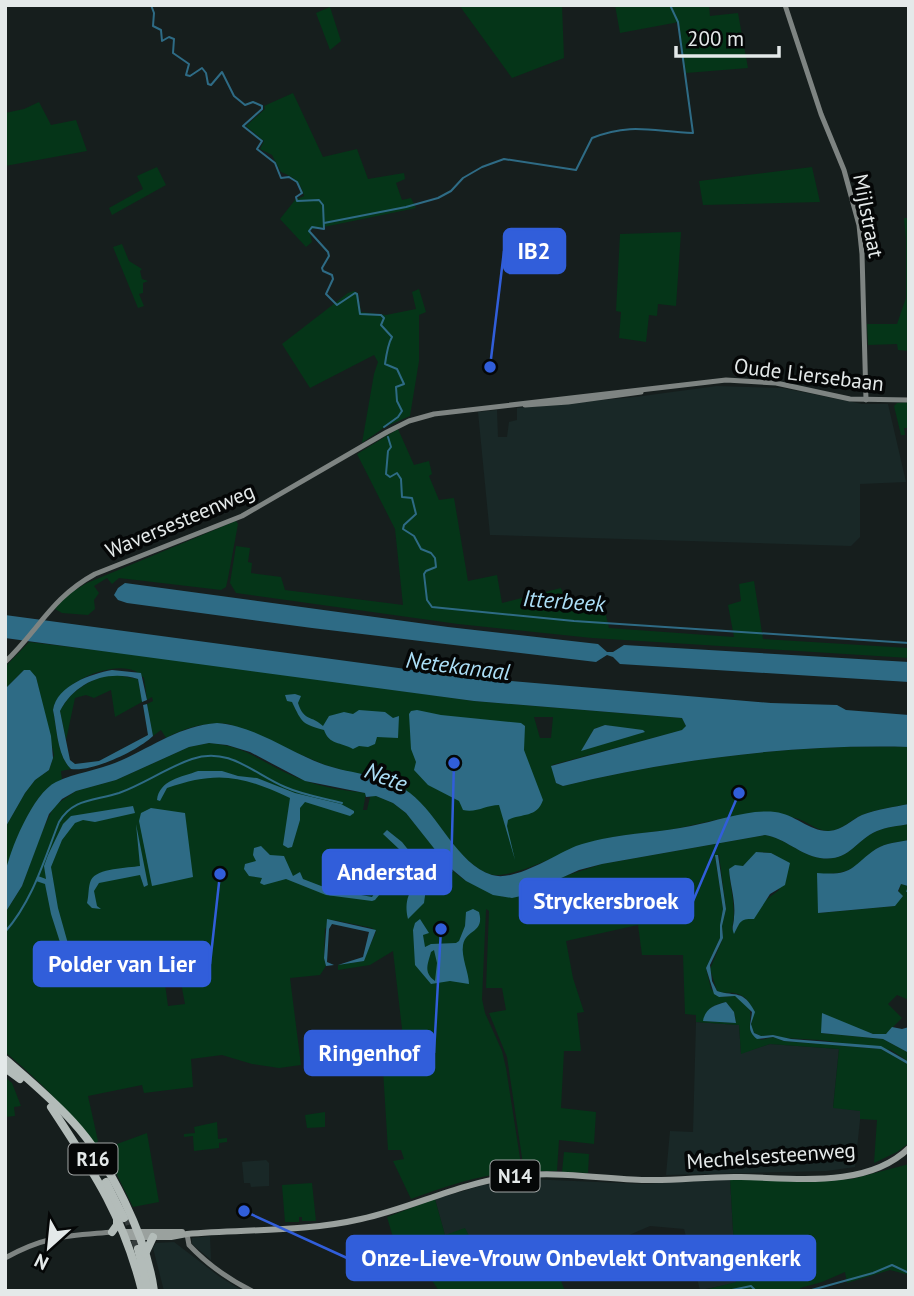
<svg xmlns="http://www.w3.org/2000/svg" width="914" height="1296" viewBox="0 0 914 1296" font-family="'PT Sans',sans-serif">
	<style>
		.built { fill: #192827 }
		.green { fill: #053518; fill-rule: evenodd }
		.water { fill: #2e6b85; fill-rule: evenodd }
		.lines { fill: none; stroke-linecap: round; stroke-linejoin: round }
		.stream { stroke: #2e6b85; stroke-width: 2 }
		.highway-tunnel { stroke: #353c3c; stroke-width: 8; stroke-dasharray: 8 4; stroke-linecap: butt }
		.secondary { stroke: #7e8482; stroke-width: 5 }
		.primary { stroke: #9aa19e; stroke-width: 6 }
		.highway { stroke: #b3bcb9; stroke-width: 8 }
		.labels { text-anchor: middle; stroke-width: 7; stroke-linejoin: round; paint-order: stroke }
		.shield { fill: #050707; stroke: #a1a5a5; stroke-width: 2 }
		.shield-label { font-size: 19px; font-weight: bold; fill: #e4e9e9 }
		.street-label { font-size: 21px; fill: #e4e9e9; stroke: #050707 }
		.water-label { font-size: 23px; font-style: italic; fill: #abddf5; stroke: #050707 }
		.leader { fill: none; stroke: #315eda; stroke-width: 2.5 }
		.callout-dot { fill: #315eda; stroke: #050707; stroke-width: 2.5 }
		.callout { fill: #315eda; stroke: #315eda; stroke-width: 2.5 }
		.callout-label { font-size: 23px; text-anchor: middle; font-weight: bold; fill: #fff }
	</style>
	<rect width="100%" height="100%" fill="#161e1d"/>
	<g class="built">
		<polygon points="717,386 782,388 862,404 888,404 906,482 860,484 860,537 851,546 490,535 478,412 497,410 498,437 507,437 509,422 517,420 517,408 635,397"/>
		<polygon points="696,1022 739,1025 741,1053 770,1044 839,1049 833,1107 861,1111 855,1167 826,1171 666,1175 670,1131 693,1132"/>
		<polygon points="266,1160 269,1163 269,1186 251,1187 250,1183 244,1183 242,1162"/>
		<polygon points="730,1178 736,1283 700,1290 684,1229 650,1226 627,1236 544,1238 473,1245 445,1236 435,1199 484,1185 528,1179 644,1184"/>
		<polygon points="210,1236 211,1260 192,1244 192,1238"/>
		<polygon points="174,1242 220,1277 243,1291 164,1291 153,1248 156,1243"/>
	</g>
	<g class="green">
		<polygon points="459,5 562,5 564,58 512,78"/>
		<polygon points="615,5 709,5 710,16 738,13 748,68 686,73 679,22 620,33"/>
		<polygon points="330,7 341,41 330,50 316,13"/>
		<path d="M293 93 323 157 357 149 368 179 404 173 405 179 396 183 402 200 411 198 416 208 309 230 312 242 306 247 280 219 295 200 304 196C301 182 294 177 281 172L272 155 260 149 264 141 246 126 265 109 264 106Z"/>
		<polygon points="39,102 51,125 76,120 87,151 5,166 5,113 24,109"/>
		<polygon points="157,167 166,185 112,215 109,208 143,189 137,176"/>
		<polygon points="812,167 820,202 703,205 699,181"/>
		<polygon points="904,218 909,218 909,351 898,350 897,344 868,345 867,324 897,324 906,298 906,239"/>
		<polygon points="681,232 676,306 658,304 657,316 649,315 646,342 619,338 621,312 616,311 620,234"/>
		<polygon points="122,244 129,261 142,269 140,271 142,279 148,281 143,283 143,293 139,294 144,306 138,308 113,247"/>
		<polygon points="419,289 426,312 419,315 419,361 410,416 385,427 362,443 374,374 378,362 374,355 310,388 282,344 348,293 354,291 358,293 361,312 386,315 416,309 412,292"/>
		<polygon points="909,402 909,428 904,428 905,435 901,435 894,406 897,403"/>
		<polygon points="398,429 414,465 429,461 432,474 429,476 439,500 454,498 468,581 497,575 502,603 561,588 565,602 563,610 603,603 609,628 734,637 728,605 741,601 739,584 754,581 763,639 909,648 909,658 592,638 458,624 236,593 230,583 236,546 250,548 248,562 252,563 251,573 281,577 285,590 403,605 395,529 357,454"/>
		<polygon points="236,521 238,524 228,578 226,587 221,590 119,578 112,584 107,578 94,586 99,593 94,600 95,609 88,615 62,613 55,609 67,595 87,583"/>
		<path d="M29 642 180 660 474 701 682 718 686 726 683 730 552 765 556 783 563 786C675 759 793 744 909 747V804C894 807 876 809 862 815 850 820 843 830 829 831 815 831 807 820 795 818 782 815 765 813 752 814 728 815 698 825 674 829 649 833 624 834 600 840 573 846 511 882 489 874 451 859 436 806 398 786L325 765 229 724C205 722 187 727 166 738L161 730 153 736 147 704 153 701 152 697 147 700 144 678C141 676 139 673 135 671 111 660 57 684 53 710 57 728 57 756 71 769L61 771 62 780C30 791 16 845 5 874V828L25 793 35 780 49 770 54 755 36 677 24 670 5 689V667ZM534 717H553L551 738H540ZM605 725 644 732 582 750 594 729Z"/>
		<path d="M112 674 138 679 142 702 115 717 111 690 94 698 86 695 75 698 66 740 60 711C71 690 89 680 112 674Z"/>
		<path d="M209 743C246 746 259 761 291 775 314 786 340 790 366 793L363 810H367L370 797 374 795 393 803 406 813 454 872 466 881 504 897 521 896 562 877 602 864 765 835C785 838 800 855 820 858 850 862 854 841 877 831 886 827 898 826 909 824V840C898 842 886 843 876 849 855 864 857 872 828 874L819 913 895 906 901 884 908 886 909 1000 897 995 888 1004 902 1018 886 1034H873L856 1028 821 1033 883 1039 909 1053V1062L891 1050 820 1040 784 1038 773 1035 761 1036 754 1033 751 1024C757 1012 749 995 734 993 728 992 724 994 717 991L710 969 723 938 722 925 726 909 719 855 715 856 723 909 720 925V938L706 968 711 989 719 997 735 996C756 1010 749 1010 750 1031L761 1040 773 1037 784 1041 881 1049 909 1065V1143L897 1152 874 1163 877 1120 860 1119V1111L833 1108 839 1049 770 1044 741 1054 739 1025 696 1022V1015L685 1014 683 955H642L638 925 566 941 573 978 584 1012 577 1013 581 1051H564L561 1108 596 1112 594 1144 559 1140 557 1171H524L507 1057 489 1013 506 1010 502 988H486L489 911 486 909 482 999 485 1013 502 1051 506 1068 522 1171C482 1174 448 1185 411 1199L393 1161 404 1159 401 1150H388L383 1070 406 1063 393 951 370 965 338 970V965L363 961 376 932 372 928 334 920 325 929 324 958 326 966 320 975 290 978 301 1065 279 1068 252 1064 222 1055 191 1059 193 1087 144 1093 142 1085 88 1096 98 1141 95 1145C66 1108 41 1082 5 1052V913L22 886 41 834 54 806 76 791 116 780 189 747ZM757 852 771 853 779 858V890L740 920 735 932 732 928C737 908 730 889 729 869L743 866ZM180 978 185 1004 168 1006 165 984ZM726 1002 734 1012 736 1023 704 1021C707 1008 713 1005 726 1002Z"/>
		<polygon points="5,1077 12,1083 21,1106 14,1107 15,1116 5,1117"/>
		<polygon points="325,1112 325,1127 307,1128 305,1115"/>
		<polygon points="217,1122 218,1139 227,1138 227,1142 219,1143 219,1148 194,1151 193,1136 184,1137 184,1134 195,1133 194,1127"/>
		<polygon points="147,1133 159,1202 133,1207 113,1167 102,1153 115,1154 117,1144"/>
		<polygon points="564,1152 589,1154 588,1173 562,1172"/>
		<polygon points="909,1164 909,1275 890,1270 847,1283 845,1272 822,1282 800,1288 800,1291 700,1291 736,1282 730,1178 825,1181 852,1179"/>
		<polygon points="312,1183 316,1221 302,1221 302,1217 299,1217 299,1222 285,1222 282,1185"/>
		<polygon points="435,1199 445,1235 465,1228 474,1245 544,1238 565,1291 439,1291 408,1244 397,1251 387,1217"/>
	</g>
	<g class="water">
		<polygon points="125,583 448,627 598,644 607,652 613,652 624,645 909,662 909,682 620,664 613,657 607,655 596,662 312,628 127,603 118,600 114,595 118,588"/>
		<path d="M5 615 443 674 455 672 476 678 771 703 837 705 846 710 909 715V747C793 744 675 759 563 786L556 783 551 766 682 730 686 726 682 718 474 701 5 638Z"/>
		<polygon points="24,670 30,670 36,677 51,736 53,758 49,770 35,780 25,793 5,828 5,689"/>
		<path d="M112 670 141 673 147 700 142 702 138 679C107 669 75 682 60 711L70 760 75 764 99 761 148 735 143 705 147 704 153 736C137 751 93 772 71 769 57 756 57 728 53 710 57 685 91 674 112 670Z"/>
		<path d="M295 694 301 696 298 703C304 722 312 715 323 726L329 716 344 712 353 714 359 710 385 712 393 718 399 716 398 738 377 737 375 744 368 747 359 746 353 749C341 742 329 745 324 730 302 724 302 723 292 702L287 701 285 695Z"/>
		<path d="M417 710 441 715 521 723 525 726 524 750 543 800C537 818 522 813 508 820L507 826 515 860 499 805C486 805 477 813 463 810L459 801 428 785 414 770 416 762 411 749 409 714 411 711Z"/>
		<path d="M217 723C256 726 288 752 325 765 352 774 386 775 410 793 439 815 457 864 492 875 515 882 554 855 576 846 584 843 593 841 602 839 631 833 662 832 691 826 718 821 748 809 775 812 795 814 810 832 829 831 843 830 851 820 862 815 877 809 894 807 909 804V824C898 826 886 827 877 831 854 841 850 862 820 858 800 855 785 838 765 835L602 864 579 870 521 896 512 898 493 895 466 881 448 866 406 813 393 803 376 796 366 797 365 793 305 781 250 752 227 745 209 743 189 747 116 780 76 791 62 799 49 814 22 886 5 913C5 901 3 887 5 875 9 851 33 793 56 782 77 772 101 770 122 760 155 745 180 726 217 723Z"/>
		<polygon points="605,725 643,730 645,732 581,751 594,729"/>
		<path d="M198 771H222L238 776 257 778 295 793 341 804 354 811V813L350 816 305 802 300 808V820L292 847 288 848 283 845 290 798C243 776 218 770 167 788L160 801 157 800C159 780 182 777 198 771Z"/>
		<polygon points="133,806 135,813 95,822 83,820 75,823 62,840 51,867 58,908 72,958 68,962 66,961 51,914 45,884 36,881 38,876 46,879 44,866 48,855 63,824 71,816"/>
		<polygon points="151,808 185,813 193,877 152,886 139,821 141,813"/>
		<path d="M136 824 148 885 144 887 140 875 99 883 94 891 97 906 101 909 92 908 87 903C89 896 88 886 91 880 97 868 128 868 140 866Z"/>
		<polygon points="387,830 402,842 410,852 403,866 375,900 372,901 326,895 286,879 264,885 260,883 262,878 249,876 244,869 245,864 256,861 253,855 254,848 261,846 270,855 284,856 293,876 300,872 303,879 329,889 372,897 401,855 399,849 383,834"/>
		<path d="M909 840V891L906 892 908 886 901 884 898 891 903 896 895 906 818 913 817 873C854 876 850 867 876 849 886 843 898 842 909 840Z"/>
		<path d="M756 852 771 853 790 863 785 885 770 894 754 919C739 918 740 923 734 934 731 927 734 925 734 917 736 901 730 885 729 869L735 865 743 866Z"/>
		<path d="M715 855H718L726 909 722 926 723 938 710 965 712 981 717 991C736 997 743 989 755 1012L751 1024 754 1033 761 1036 773 1035 791 1039 881 1046 909 1062V1065L881 1049 784 1041 773 1037 757 1039C746 1030 751 1024 752 1012L735 996 719 997 714 994 706 968 720 938V925L723 909Z"/>
		<path d="M424 879H430L427 881 424 903 408 919C404 902 408 888 424 879Z"/>
		<path d="M473 909 479 912C485 933 466 929 463 945 461 957 469 973 469 984L450 981 431 984 415 965 413 930 415 923 420 919 429 933 423 935 425 947 431 944 456 943 459 941 465 926 466 912ZM434 950 437 963 435 981C423 972 428 964 431 952Z"/>
		<polygon points="327,919 376,930 364,961 338,965 363,957 369,932 332,924 329,929 327,962 334,965 326,966 324,958"/>
		<path d="M726 1002 734 1012 736 1023 703 1021C705 1008 715 1005 726 1002Z"/>
		<polygon points="822,1013 873,1034 886,1034 892,1027 902,1029 909,1027 909,1053 883,1039 821,1033"/>
	</g>
	<g class="lines">
		<g class="stream">
			<path d="M151 5 154 13 153 26 161 30 162 41 169 37 174 39 173 53 189 64 186 75 190 76 202 68 206 73 208 84 211 85 222 72 234 96 245 105 253 102 262 106V109L243 126 262 141 257 149 275 163 281 178 289 177 297 182 302 193 296 197 297 201 319 200 323 205 324 229 312 227 309 231 328 252 329 256 322 268 323 271 332 275 333 279 326 294 337 305 355 293 357 294 360 314 381 315 384 318 381 325 392 337C389 342 386 357 385 364L397 369 404 384 396 387 397 401 402 411 398 417 384 427"/>
			<path d="M324 223 406 207 438 198 451 191 463 178 482 167 504 159 576 170 592 138C632 122 654 132 693 133L678 22 670 5"/>
			<polyline points="388,437 391,447 388,451 386,474 390,477 397,473 401,479 402,497 412,498 416,514 404,525 403,529 414,536 421,549 431,553 435,558 436,567 426,571 424,574 427,600 432,607 574,621 909,643"/>
			<path d="M5 932C33 900 44 860 59 822 73 798 95 801 119 793 144 784 166 768 192 759 229 746 254 774 285 787 303 795 323 798 342 803"/>
			<polyline points="727,1291 751,1286 756,1291"/>
			<polyline points="808,1291 873,1273 892,1265 909,1273"/>
		</g>
		<polyline class="highway-tunnel" points="127,1217 138,1249"/>
		<g class="secondary">
			<polyline points="785,5 821,114 844,170 859,225 862,254 866,400"/>
			<polyline points="525,405 568,402 641,392"/>
			<path d="M5 662C39 630 51 598 95 574L242 516 387 432 409 421 434 414 726 380 776 383 850 399 909 400"/>
			<path d="M187 1234 189 1245C207 1264 228 1279 252 1291"/>
			<path d="M5 1258C46 1235 69 1236 113 1232"/>
		</g>
		<g class="primary">
			<polyline points="124,1232 182,1232"/>
			<path d="M126 1237H171L187 1234C245 1229 305 1232 361 1219 412 1208 457 1184 509 1177 554 1170 600 1179 646 1180 678 1181 709 1176 741 1177 794 1178 867 1189 909 1148"/>
		</g>
		<g class="highway">
			<path d="M5 1059C28 1079 52 1099 73 1122 109 1161 147 1238 154 1291"/>
			<polyline points="5,1068 20,1079"/>
			<path d="M51 1107C93 1171 123 1215 142 1291"/>
			<polyline points="106,1182 124,1218"/>
			<polyline points="112,1232 117,1225 117,1219"/>
			<polyline points="138,1249 148,1291"/>
			<polyline points="145,1254 153,1237"/>
		</g>
	</g>
	<g class="labels">
		<g class="shield">
			<rect x="68.5" y="1143.5" width="49" height="31" rx="5"/>
			<rect x="490.5" y="1160.5" width="49" height="31" rx="5"/>
		</g>
		<g class="shield-label">
			<text x="93" y="1166">R16</text>
			<text x="515" y="1183">N14</text>
		</g>
		<g class="street-label">
			<text transform="translate(868 216) rotate(79)" y="7">Mijlstraat</text>
			<text transform="translate(809 375) rotate(7)" y="7">Oude Liersebaan</text>
			<text transform="translate(180 521) rotate(-23)" y="7">Waversesteenweg</text>
			<text transform="translate(771 1156) rotate(-4)" y="7">Mechelsesteenweg</text>
		</g>
		<g class="water-label">
			<text transform="translate(564 601) rotate(4)" y="8">Itterbeek</text>
			<text transform="translate(458 666) rotate(7)" y="8">Netekanaal</text>
			<text transform="translate(386 777) rotate(21)" y="8">Nete</text>
		</g>
	</g>
	<path class="leader" d="M490 367L504 251M454 763L451 872M739 793L693 901M220 874L210 964M441 929L434 1053M244 1211L347 1258"/>
	<g class="callout-dot">
		<circle cx="490" cy="367" r="7"/>
		<circle cx="454" cy="763" r="7"/>
		<circle cx="739" cy="793" r="7"/>
		<circle cx="220" cy="874" r="7"/>
		<circle cx="441" cy="929" r="7"/>
		<circle cx="244" cy="1211" r="7"/>
	</g>
	<g class="callout">
		<rect x="504" y="229" width="61" height="44" rx="7"/>
		<rect x="323" y="850" width="128" height="44" rx="7"/>
		<rect x="520" y="879" width="173" height="44" rx="7"/>
		<rect x="34" y="942" width="176" height="44" rx="7"/>
		<rect x="305" y="1031" width="129" height="44" rx="7"/>
		<rect x="347" y="1236" width="468" height="44" rx="7"/>
	</g>
	<g class="callout-label">
		<text x="534" y="259">IB2</text>
		<text x="387" y="880">Anderstad</text>
		<text x="606" y="909">Stryckersbroek</text>
		<text x="122" y="972">Polder van Lier</text>
		<text x="369" y="1061">Ringenhof</text>
		<text x="581" y="1266">Onze-Lieve-Vrouw Onbevlekt Ontvangenkerk</text>
	</g>
	<rect width="914" height="1296" fill="none" stroke="#e4e9e9" stroke-width="14"/>
	<g transform="translate(49 1247) rotate(207)" stroke="#050707" stroke-width="5" paint-order="stroke">
	<path d="M0-5L12 26L0 18L-12 26Z" fill="#e4e9e9"/>
	<text y="-10" font-size="19" font-weight="bold" text-anchor="middle" fill="#e4e9e9">N</text>
	</g>
	<path d="M676 46v10h103v-10" fill="none" stroke="#e4e9e9" stroke-width="3.5"/>
	<text x="687" y="46" font-size="21" fill="#e4e9e9" stroke="#050707" stroke-width="5" paint-order="stroke">200 m</text>
</svg>
